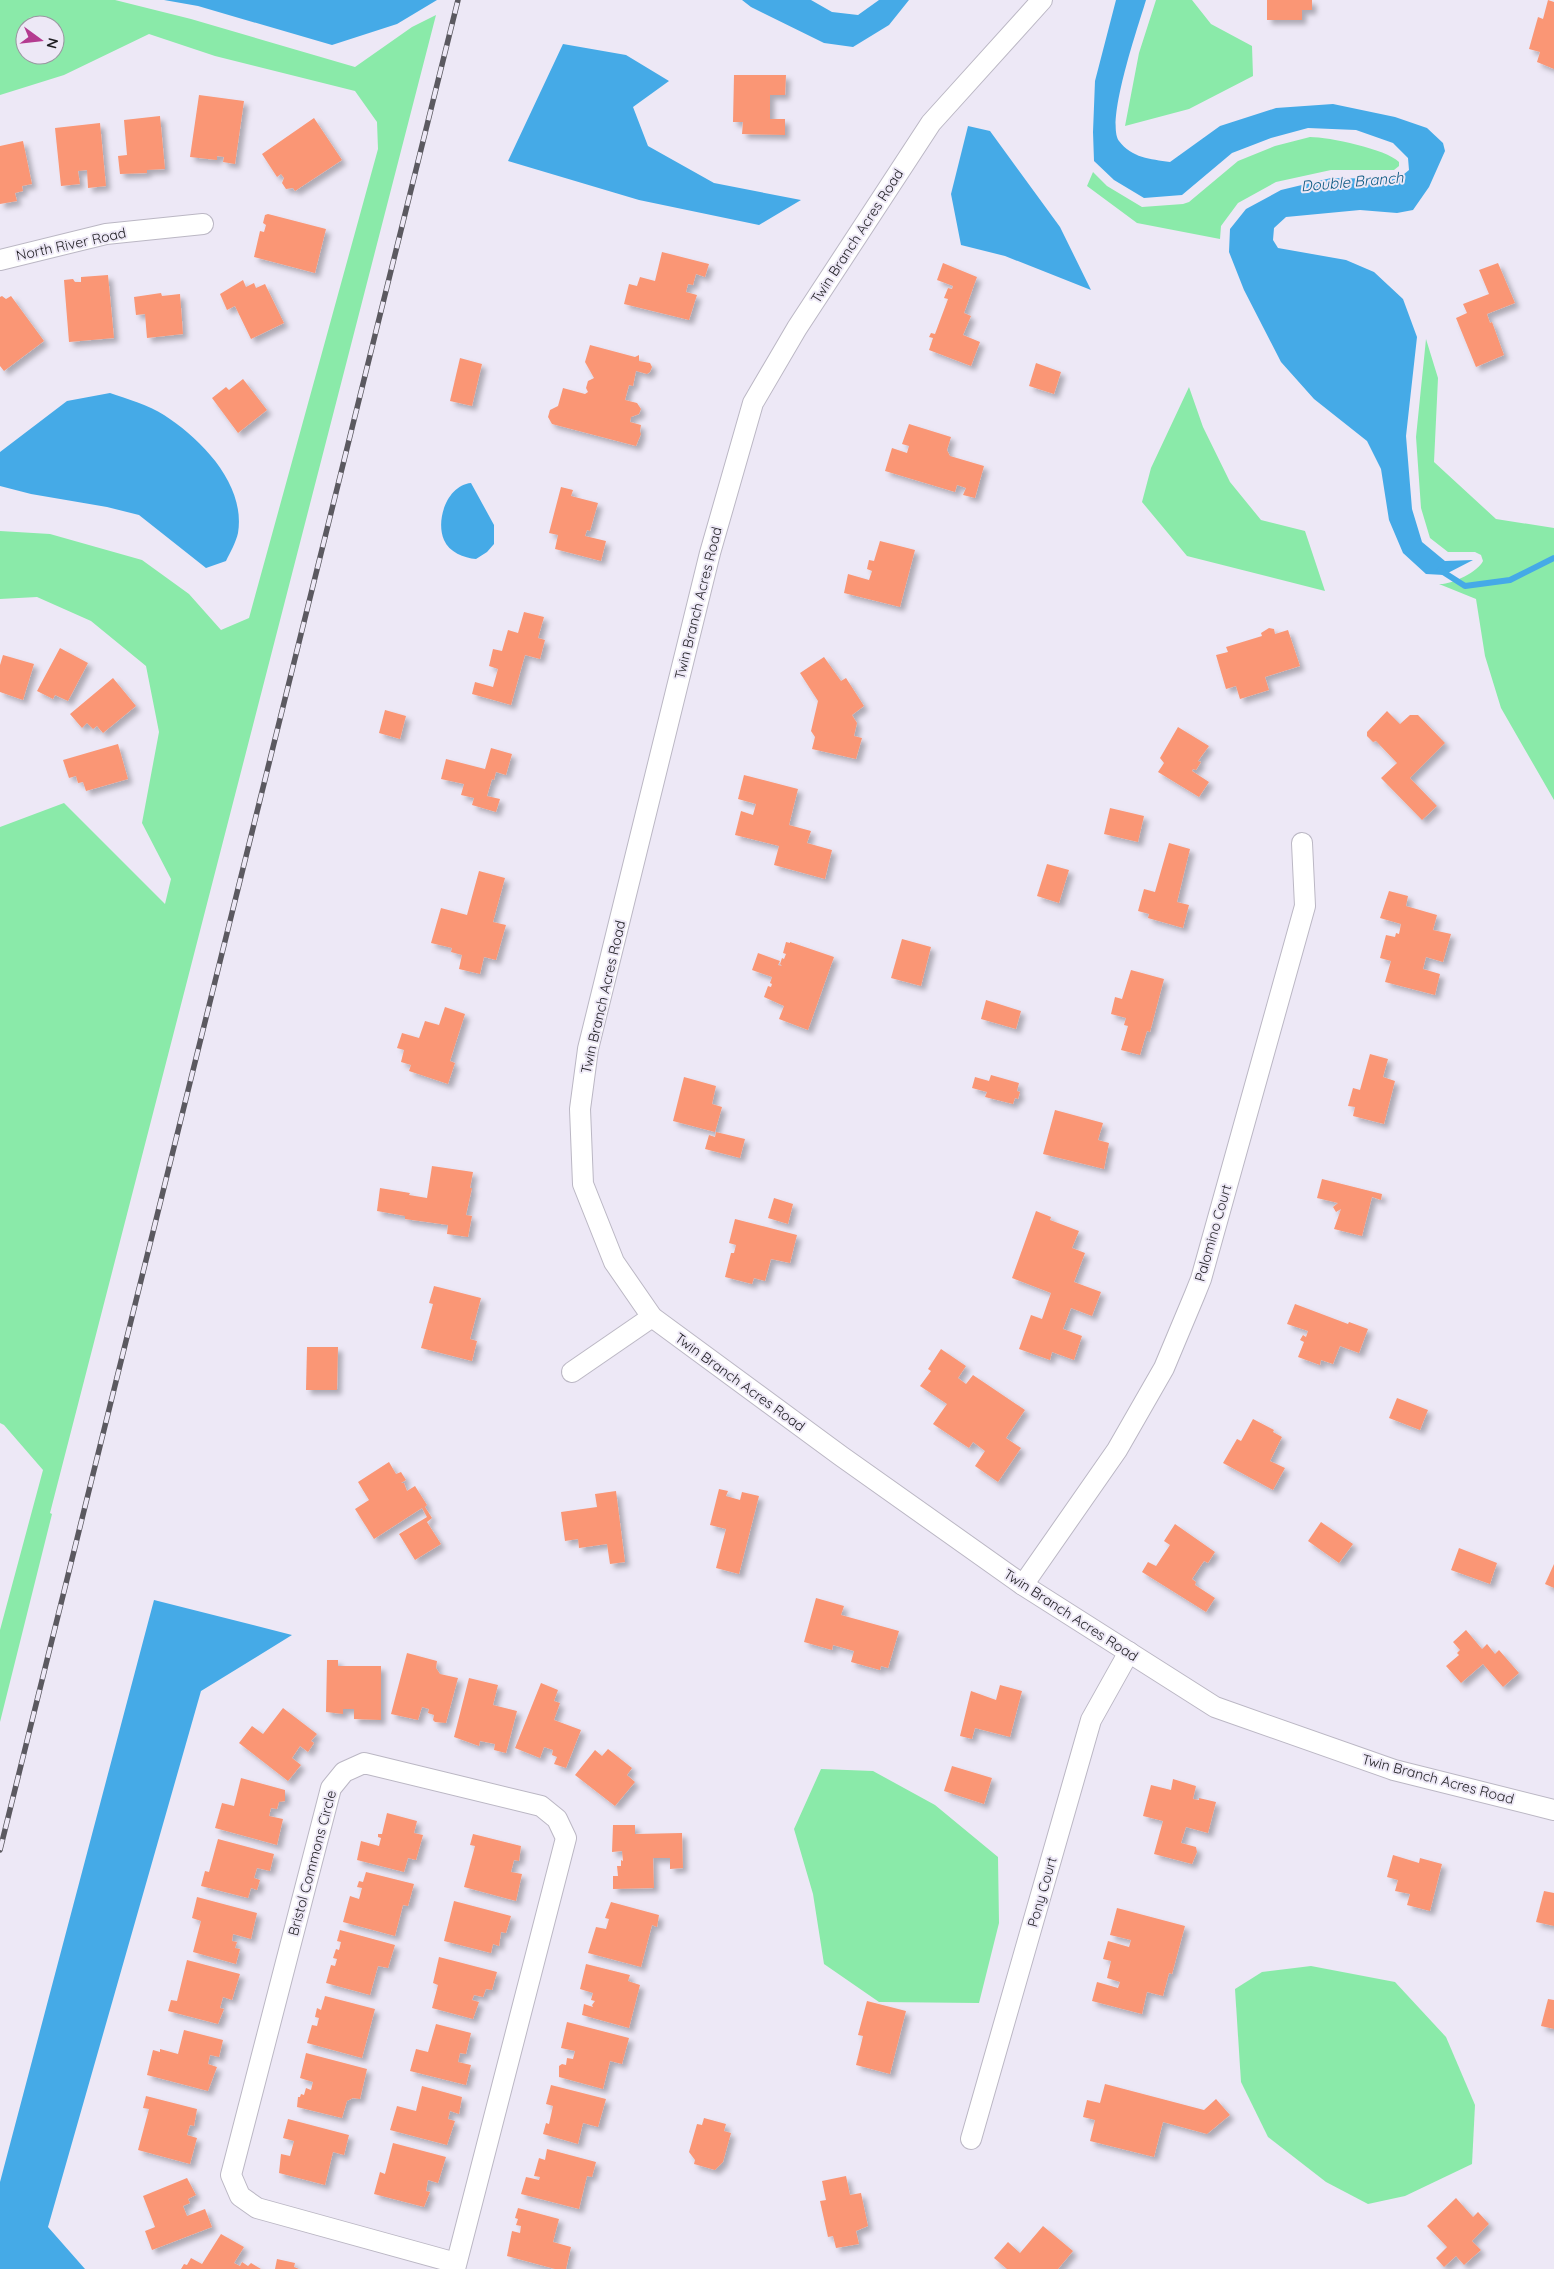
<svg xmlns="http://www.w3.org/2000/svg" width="1554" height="2269" viewBox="0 0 1554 2269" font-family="Quicksand,sans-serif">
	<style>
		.green { fill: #8aeaa9; fill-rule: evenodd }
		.water { fill: #45aae7 }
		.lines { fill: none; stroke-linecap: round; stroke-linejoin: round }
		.stream { stroke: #45aae7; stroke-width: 6 }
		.building { fill: #fa9675; filter: url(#shadow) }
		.minor-casing { stroke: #bbb7c4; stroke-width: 22 }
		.minor { stroke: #fff; stroke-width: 20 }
		.rail-casing { stroke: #5b5960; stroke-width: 5.5 }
		.rail { stroke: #ede8f6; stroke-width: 4; stroke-dasharray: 11; stroke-linecap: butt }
		.labels { text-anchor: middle; stroke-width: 4; stroke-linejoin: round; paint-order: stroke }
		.street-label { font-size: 14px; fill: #1e1d21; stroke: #ede8f6 }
		.water-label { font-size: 15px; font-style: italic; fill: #0b5881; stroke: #ede8f6 }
	</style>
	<defs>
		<filter id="shadow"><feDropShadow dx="4.5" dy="4.5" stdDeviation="2.5" flood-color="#0004"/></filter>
	</defs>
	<rect width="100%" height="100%" fill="#ede8f6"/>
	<g class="green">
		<path d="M0 0H115L191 19 355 67 412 27 436 15 50 1513 52 1514 0 1722V1630L43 1470 4 1425 0 1423V827L64 803 165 904 171 879 142 823 159 732 146 666 91 621 37 597 0 599V531L50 534 142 560 189 594 221 630 249 618 378 149 377 122 355 91 215 56 149 34 64 75 0 95ZM25 25H55V55H25Z"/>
		<polygon points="1156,0 1192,0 1211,24 1252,46 1253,76 1189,109 1125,126 1139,53"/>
		<path d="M1310 137C1329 137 1386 149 1399 162V166L1394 170H1331L1276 182 1238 203 1221 226 1220 239 1137 223 1087 186 1093 172 1107 186 1142 207 1183 204 1189 202 1238 161 1275 146Z"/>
		<path d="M1426 339 1438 378 1434 462 1496 519 1554 528V800L1501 708 1485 656 1476 599 1439 584C1451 585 1478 572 1483 561L1481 555 1475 552H1448L1430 538 1421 508 1416 437Z"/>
		<polygon points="1189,387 1203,427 1230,482 1261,520 1305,531 1325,591 1187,556 1142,502 1151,468"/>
		<polygon points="821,1769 873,1771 935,1805 998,1857 999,1923 979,2003 879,2002 824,1964 813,1894 794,1829"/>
		<polygon points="1311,1966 1395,1982 1446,2037 1475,2105 1472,2164 1405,2196 1368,2204 1326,2182 1268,2137 1241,2082 1235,1989 1262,1972"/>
	</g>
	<g class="water">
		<polygon points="164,0 437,0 397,24 332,45 198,6"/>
		<polygon points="742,0 811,0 832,12 858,15 879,0 909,0 889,25 853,47 824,43 751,7"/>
		<path d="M1116 0H1146C1139 24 1105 122 1119 141 1132 158 1150 159 1170 162L1220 126 1276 108 1333 104 1395 117 1427 128 1443 143 1445 151 1429 187 1413 210 1397 213 1360 210 1286 217 1274 228 1273 240 1278 248 1346 260 1374 272 1403 299 1417 337 1406 436 1412 509 1422 542 1445 561 1473 560 1444 575 1426 574 1403 553 1389 520 1381 469 1367 441 1314 399 1281 362 1244 290 1229 252 1230 229 1246 209 1281 190 1331 178 1398 179 1409 170 1408 158 1393 143 1356 130 1308 128 1271 138 1232 153 1182 195 1144 198 1114 180 1094 161 1093 132 1095 81Z"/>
		<polygon points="563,44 626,55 669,81 633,107 648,146 714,183 801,200 759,225 639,200 508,161"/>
		<polygon points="968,126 990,131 1060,227 1091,290 1005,256 961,245 951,194"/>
		<path d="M110 393C127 399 149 405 164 415 201 439 246 484 238 533 236 542 230 553 226 561L206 568 139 515 107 507 31 494 0 486V452L67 401Z"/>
		<path d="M471 483 494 525V544L487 552 476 559C464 558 449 552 444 540 435 519 448 485 471 483Z"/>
		<polygon points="154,1600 292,1635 201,1691 48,2227 85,2269 0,2269 0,2182"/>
	</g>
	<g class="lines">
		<polyline class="stream" points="1440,570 1465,586 1510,580 1554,558"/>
	</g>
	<g class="building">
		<polygon points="1267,0 1312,0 1312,10 1302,10 1302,20 1267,20"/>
		<polygon points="1548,0 1554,2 1554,69 1537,62 1540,52 1529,49 1538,17 1543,19"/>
		<polygon points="734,75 786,75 785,95 770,95 770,119 785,119 785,135 742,134 743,122 733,122"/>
		<polygon points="199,95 244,101 235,164 223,162 224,157 217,156 217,160 190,157"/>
		<polygon points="160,116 165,169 147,170 147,173 120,174 118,156 127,155 124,120"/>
		<polygon points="314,118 342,160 295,191 293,188 286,189 282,183 284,178 281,174 277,177 262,154"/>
		<polygon points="100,123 106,186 88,188 87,170 78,171 80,184 61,186 55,128"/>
		<polygon points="23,141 32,184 22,186 23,191 15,193 17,201 0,204 0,146"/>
		<polygon points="268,214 326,229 315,273 254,257 260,231 264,232 266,225 263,223 265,215"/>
		<polygon points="662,252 709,264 705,277 696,274 693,285 688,284 686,292 697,295 689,320 624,304 629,284 637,286 640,277 655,281"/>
		<polygon points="943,263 977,277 964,313 971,316 963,335 980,342 971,366 929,350 933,338 929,337 931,333 935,334 948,299 944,298 948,288 952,289 953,286 937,280"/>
		<polygon points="1498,263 1515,303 1487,314 1490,323 1492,322 1504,355 1476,367 1456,318 1467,313 1463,304 1489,294 1479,270"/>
		<polygon points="108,275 114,338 69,342 64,280 73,279 75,282 81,282 81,277"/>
		<polygon points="243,280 246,287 254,283 256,288 265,284 284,323 251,339 235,306 227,310 220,294"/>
		<polygon points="161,293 162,296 180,294 183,334 147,338 145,314 136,315 134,297"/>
		<polygon points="2,296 6,299 11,296 44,341 4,371 0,366 0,297"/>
		<polygon points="590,345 635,357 639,355 639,361 650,363 652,367 650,372 647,374 636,371 633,386 629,385 625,400 637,403 641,409 639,414 631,417 630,422 641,425 640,431 641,434 636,446 552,424 548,417 550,410 558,406 563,388 585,394 588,392 586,388 588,381 594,378 585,362"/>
		<polygon points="460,358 482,364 472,406 450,401"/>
		<polygon points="1036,363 1061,372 1054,394 1029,386"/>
		<polygon points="243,379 267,410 238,433 212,398 226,387 229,390"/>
		<polygon points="909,424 951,437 947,450 950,456 984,466 975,498 963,495 966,488 957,485 955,492 885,471 892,448 907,453 909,446 902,444"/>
		<polygon points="561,487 573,490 571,496 598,503 590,531 587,530 585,536 606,541 601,561 555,549 558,535 549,533"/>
		<polygon points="880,541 915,550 900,607 844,593 848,574 869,580 872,571 867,569 869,560 874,561"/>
		<polygon points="524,612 544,617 538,638 545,640 540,659 525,655 511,705 472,694 475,682 493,687 498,669 489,666 493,649 502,651 508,630 518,633"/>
		<polygon points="1269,628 1274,629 1275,634 1288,630 1300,666 1265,677 1269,690 1240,699 1236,686 1226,689 1216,655 1228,652 1226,647 1262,636 1261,633"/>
		<polygon points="60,648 88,663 68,701 55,695 53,699 37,691"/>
		<polygon points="3,655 34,664 23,700 0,692 0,665"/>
		<polygon points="824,657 841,681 846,678 864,706 852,715 857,723 854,736 862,738 856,759 812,749 815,737 811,731 818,701 800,673"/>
		<polygon points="113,678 136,706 103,733 97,726 93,729 87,723 82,728 70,714"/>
		<polygon points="385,710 406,716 400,739 379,733"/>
		<polygon points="1387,711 1400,724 1410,715 1418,715 1445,743 1410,778 1437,806 1422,820 1381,778 1397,763 1376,741 1373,742 1367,736 1367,732"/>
		<polygon points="1178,727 1209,746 1198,761 1201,762 1196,770 1193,769 1192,771 1209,782 1199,797 1158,772 1164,763 1160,758"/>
		<polygon points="118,744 128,779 86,791 83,782 78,783 76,776 69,778 63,760"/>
		<polygon points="491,748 512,754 506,775 496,772 494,780 492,779 487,796 500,799 496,812 472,805 474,798 461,795 464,784 441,779 446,759 485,769"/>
		<polygon points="744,775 798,789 789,825 811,831 807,843 832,850 825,879 774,865 779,846 735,835 741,811 753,815 756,804 738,799"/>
		<polygon points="1110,808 1144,816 1138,842 1104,834"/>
		<polygon points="1169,843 1190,849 1177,902 1189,905 1183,928 1148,918 1149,914 1138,911 1144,889 1155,892"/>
		<polygon points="1047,864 1069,870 1059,903 1037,896"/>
		<polygon points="479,871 505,878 493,922 506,925 496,960 484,957 480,974 459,969 462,955 451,952 452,948 431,943 441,908 467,915"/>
		<polygon points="1389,891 1408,896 1406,906 1437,915 1433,930 1451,934 1443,962 1426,957 1423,969 1440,974 1435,995 1385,982 1391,961 1380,958 1386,935 1395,937 1396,933 1399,934 1401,924 1380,918"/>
		<polygon points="902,939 931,947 921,986 891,978"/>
		<polygon points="786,942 790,943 790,942 834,957 808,1030 779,1019 784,1006 764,997 768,986 771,987 772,984 770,983 772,977 752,970 758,953 780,961 778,965 782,966 780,964 782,958 784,959 786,954 783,953"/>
		<polygon points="1131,970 1164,979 1150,1032 1147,1031 1140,1055 1121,1050 1128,1026 1124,1025 1126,1018 1111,1014 1115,997 1122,999"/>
		<polygon points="986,1000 1021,1011 1016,1029 981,1019"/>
		<polygon points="445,1007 465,1014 450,1061 455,1063 448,1084 409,1071 411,1065 401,1062 404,1050 397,1048 402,1033 419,1038 425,1021 439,1025"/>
		<polygon points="1370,1054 1388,1059 1383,1077 1395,1081 1384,1124 1353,1116 1355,1107 1348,1106 1353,1088 1360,1090"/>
		<polygon points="991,1075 1019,1083 1017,1091 1020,1092 1018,1099 1015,1098 1013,1104 985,1097 987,1092 972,1088 975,1077 989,1081"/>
		<polygon points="684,1077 716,1086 712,1104 722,1107 715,1132 673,1121"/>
		<polygon points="1055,1110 1103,1123 1098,1140 1109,1143 1104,1169 1043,1154"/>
		<polygon points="716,1132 745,1139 740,1158 705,1149 709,1135 715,1137"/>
		<polygon points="432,1166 473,1172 470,1188 472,1188 466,1215 472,1216 468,1237 447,1234 448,1225 405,1219 405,1216 377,1211 380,1188 410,1193 409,1195 427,1198"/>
		<polygon points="1322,1179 1382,1194 1381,1200 1372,1197 1362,1236 1334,1229 1341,1209 1336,1212 1333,1207 1338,1203 1317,1198"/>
		<polygon points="774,1198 793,1204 788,1224 768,1218"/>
		<polygon points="1036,1211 1051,1217 1050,1220 1079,1231 1072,1248 1085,1253 1074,1282 1101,1292 1092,1316 1071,1308 1063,1329 1082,1336 1074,1360 1052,1352 1050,1360 1019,1349 1031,1315 1042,1319 1051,1293 1012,1278"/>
		<polygon points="735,1219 797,1235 790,1263 771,1259 765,1281 754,1278 752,1284 725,1277 731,1253 734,1253 736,1245 729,1243"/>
		<polygon points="434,1286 481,1298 470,1339 477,1341 472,1361 421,1348 433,1304 429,1303"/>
		<polygon points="1295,1304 1348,1324 1349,1322 1368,1329 1359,1353 1340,1346 1333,1364 1321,1360 1320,1365 1298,1357 1304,1342 1300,1340 1303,1335 1306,1337 1308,1331 1287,1324"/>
		<polygon points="307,1347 338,1347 337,1390 306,1390"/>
		<polygon points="941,1349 966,1366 958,1378 966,1384 973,1375 1025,1410 1006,1438 1021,1448 998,1482 975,1466 985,1451 973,1442 969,1448 933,1424 947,1404 920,1386 931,1371 928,1369"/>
		<polygon points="1397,1398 1428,1410 1420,1430 1389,1418"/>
		<polygon points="1253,1419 1274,1430 1273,1432 1282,1437 1270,1461 1285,1468 1273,1490 1223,1463 1237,1439 1241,1441"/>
		<polygon points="389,1462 396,1474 401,1472 406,1480 401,1483 404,1483 407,1491 415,1486 427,1505 425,1507 432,1518 427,1522 441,1544 415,1560 399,1534 427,1517 422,1508 374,1539 355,1509 369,1500 358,1482"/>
		<polygon points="719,1489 728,1491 726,1496 740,1500 742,1492 759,1496 739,1574 716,1568 726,1529 710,1525"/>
		<polygon points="616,1491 625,1562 610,1564 607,1544 579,1548 578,1539 565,1541 561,1512 597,1507 595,1494"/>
		<polygon points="1321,1522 1353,1544 1339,1563 1308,1541"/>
		<polygon points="1175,1524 1215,1552 1208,1563 1204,1561 1192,1579 1196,1582 1195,1585 1215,1598 1206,1612 1142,1572 1148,1562 1156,1566 1170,1545 1164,1541"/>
		<polygon points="1459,1548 1497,1563 1490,1584 1451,1570"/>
		<polygon points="1554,1564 1554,1588 1545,1584"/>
		<polygon points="816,1598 844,1606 841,1615 899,1631 888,1668 881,1666 880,1670 851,1662 854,1651 833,1645 832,1650 804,1642"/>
		<polygon points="1466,1630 1482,1649 1487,1644 1495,1654 1499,1650 1519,1673 1503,1687 1483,1664 1461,1683 1446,1666 1459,1655 1457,1653 1460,1650 1453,1642"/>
		<polygon points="407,1653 437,1661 436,1668 440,1674 458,1678 446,1723 435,1722 433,1720 434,1715 428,1713 429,1709 422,1707 418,1720 391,1714"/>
		<polygon points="327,1660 338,1660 338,1666 381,1666 381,1720 354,1719 354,1709 343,1709 343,1714 326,1712"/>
		<polygon points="469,1678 498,1685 493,1705 517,1711 506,1753 494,1750 495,1744 480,1741 479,1746 454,1737"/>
		<polygon points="541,1683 558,1690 554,1701 560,1703 554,1720 581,1730 566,1768 554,1764 557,1757 552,1755 553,1750 544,1747 540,1758 515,1748"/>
		<polygon points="1000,1685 1022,1691 1010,1737 975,1728 972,1739 960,1736 971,1691 996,1700"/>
		<polygon points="283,1708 317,1734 311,1741 314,1743 308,1752 300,1746 292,1758 301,1765 288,1781 239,1743 252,1726 263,1734"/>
		<polygon points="608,1749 632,1768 627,1775 635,1782 615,1806 575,1775 595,1750 602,1756"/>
		<polygon points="952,1766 992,1778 984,1804 944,1791"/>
		<polygon points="241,1778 285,1790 285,1801 279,1802 277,1809 271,1808 269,1816 283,1819 277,1845 215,1828 222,1803 234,1806"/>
		<polygon points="1173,1779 1196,1786 1193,1799 1199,1800 1199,1798 1216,1802 1208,1833 1186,1827 1181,1843 1196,1847 1197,1852 1192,1864 1154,1854 1163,1821 1143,1816 1151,1785 1171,1790"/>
		<polygon points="387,1813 417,1821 414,1833 423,1835 416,1860 408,1858 404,1872 357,1860 361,1841 379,1846 381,1838 378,1837 378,1834 382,1834"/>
		<polygon points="613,1825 635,1825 635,1834 682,1833 683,1868 670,1869 670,1858 653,1858 654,1888 613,1889 613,1876 618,1876 617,1866 621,1866 621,1860 623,1861 622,1851 612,1852"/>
		<polygon points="473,1834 521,1846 519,1861 514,1860 511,1872 522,1874 516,1901 464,1887 475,1846 470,1845"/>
		<polygon points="218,1839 274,1854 270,1871 257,1868 254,1878 260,1880 257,1890 251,1888 248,1898 201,1886 205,1871 209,1872"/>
		<polygon points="1393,1855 1419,1863 1420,1858 1442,1864 1430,1911 1407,1905 1410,1894 1395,1891 1398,1880 1387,1877"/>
		<polygon points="366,1872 414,1884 408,1906 403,1905 395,1936 343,1922 350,1896 359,1899 362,1888 357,1887 359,1881 363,1882"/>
		<polygon points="1544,1891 1554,1893 1554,1926 1536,1922"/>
		<polygon points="197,1897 257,1913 251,1939 233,1934 232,1941 237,1942 235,1948 240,1949 236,1964 193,1952 201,1921 192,1918"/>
		<polygon points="454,1901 511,1916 506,1933 501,1932 499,1946 493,1944 491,1953 444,1941"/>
		<polygon points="611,1902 659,1915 657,1927 652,1925 641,1967 588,1953 596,1927 606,1929 609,1919 605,1918"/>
		<polygon points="1117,1908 1185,1926 1172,1974 1169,1973 1163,1996 1147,1992 1142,2014 1092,2001 1097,1982 1118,1988 1120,1982 1107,1978 1111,1961 1103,1959 1108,1941 1129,1947 1131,1940 1110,1935"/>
		<polygon points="340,1930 395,1945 388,1968 378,1966 370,1995 326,1983 331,1965 335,1966 337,1959 333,1958 336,1949 339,1950 341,1942 337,1941"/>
		<polygon points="439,1957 497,1972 492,1990 486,1989 483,1997 474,1995 472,2000 479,2002 473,2019 432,2008 438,1985 433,1983"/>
		<polygon points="187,1960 240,1974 232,2000 223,1997 220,2008 224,2009 218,2024 168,2011 171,2000 177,2001"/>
		<polygon points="586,1964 630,1975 628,1981 640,1985 629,2028 582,2015 584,2004 593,2007 592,2005 595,2001 591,2000 593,1993 580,1989"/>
		<polygon points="325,1996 375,2009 362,2058 307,2043 312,2025 317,2026 319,2018 315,2017 317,2008 321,2010"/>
		<polygon points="1548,1999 1554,2000 1554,2029 1541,2026"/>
		<polygon points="867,2001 906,2011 890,2074 856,2065 863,2036 858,2035"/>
		<polygon points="567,2022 629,2038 622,2064 610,2061 603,2089 559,2077 559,2066 562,2064 566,2065 567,2058 573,2059 575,2051 561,2048"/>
		<polygon points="436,2024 471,2033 466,2054 460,2053 458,2062 471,2065 466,2085 410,2071 416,2049 428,2052"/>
		<polygon points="184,2030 223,2040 219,2057 210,2055 208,2064 217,2067 208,2091 147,2075 153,2050 160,2052 160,2049 178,2054"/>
		<polygon points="306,2053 367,2069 360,2099 353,2098 347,2101 342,2118 297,2107 298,2097 300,2097 301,2094 304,2095 306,2088 311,2090 313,2082 300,2078"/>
		<polygon points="1105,2084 1204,2110 1216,2099 1230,2115 1207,2134 1163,2122 1154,2157 1090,2141 1095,2120 1083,2117 1087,2100 1100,2103"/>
		<polygon points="551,2085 606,2099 598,2127 583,2123 578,2144 543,2134 546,2123 549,2124 553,2106 546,2104"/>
		<polygon points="422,2086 462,2097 459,2114 450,2111 448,2119 455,2121 447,2145 390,2130 397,2106 416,2111"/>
		<polygon points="146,2096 197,2109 194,2126 190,2125 187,2135 197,2138 190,2164 138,2150 149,2109 143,2108"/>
		<polygon points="704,2118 726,2124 724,2131 731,2133 723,2162 715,2170 694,2164 695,2160 689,2152 697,2124 702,2125"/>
		<polygon points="288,2119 349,2135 344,2155 333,2152 325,2185 279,2173 281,2154 290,2156 294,2141 283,2138"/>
		<polygon points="393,2143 446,2157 438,2183 428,2180 426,2191 430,2192 424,2207 374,2194 380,2172 385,2174"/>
		<polygon points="547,2149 596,2162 592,2177 587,2176 579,2209 521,2194 526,2177 539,2180 540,2177 534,2176 539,2158 545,2160"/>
		<polygon points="846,2176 850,2195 861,2193 868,2226 856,2231 859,2244 836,2248 833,2236 828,2237 820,2201 826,2200 822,2181"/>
		<polygon points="187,2178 196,2195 188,2199 190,2203 183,2206 187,2216 205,2209 212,2227 152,2250 145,2231 155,2227 143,2196"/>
		<polygon points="1456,2198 1473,2217 1478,2212 1489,2224 1472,2241 1481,2250 1464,2265 1456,2256 1444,2267 1436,2258 1447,2247 1427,2226"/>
		<polygon points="518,2208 559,2219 553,2242 571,2247 566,2269 555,2269 507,2256 512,2231 520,2233 521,2226 516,2225 518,2219 515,2218"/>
		<polygon points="1043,2226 1073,2251 1058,2269 1007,2269 994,2258 1008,2242 1020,2253"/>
		<polygon points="221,2234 244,2247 234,2263 240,2266 242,2262 248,2266 251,2263 261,2269 181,2269 184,2264 187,2265 191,2258 202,2264"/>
		<polygon points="277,2259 295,2263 294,2267 299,2269 275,2269"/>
	</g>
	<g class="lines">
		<g class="minor-casing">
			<g id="minor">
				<polyline points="1042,0 931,123 797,328 753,403 710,553 588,1049 580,1109 583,1184 614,1262 652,1317 841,1456 1023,1585 1215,1707 1394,1770 1554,1810"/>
				<polyline points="0,260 106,234 203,224"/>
				<polyline points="572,1372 652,1317"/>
				<polyline points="1023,1585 1117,1450 1164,1368 1195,1294 1201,1279 1305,906 1302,843"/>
				<polyline points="971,2139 1091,1720 1129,1652"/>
				<polyline points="455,2269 566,1838 557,1819 541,1806 364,1763 344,1772 331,1788 231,2175 240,2196 257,2208 456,2263"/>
			</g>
		</g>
		<use href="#minor" class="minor"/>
		<g class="rail-casing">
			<polyline id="rail" points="0,1850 458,0"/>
		</g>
		<use href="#rail" class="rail"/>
	</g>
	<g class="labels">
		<g class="street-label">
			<text transform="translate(857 236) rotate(-57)" y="5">Twin Branch Acres Road</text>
			<text transform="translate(71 244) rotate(-12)" y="5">North River Road</text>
			<text transform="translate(698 603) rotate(-76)" y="5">Twin Branch Acres Road</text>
			<text transform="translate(603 997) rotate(-77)" y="5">Twin Branch Acres Road</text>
			<text transform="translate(1213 1233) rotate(-74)" y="5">Palomino Court</text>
			<text transform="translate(740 1382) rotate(36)" y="5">Twin Branch Acres Road</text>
			<text transform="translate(1071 1615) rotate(33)" y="5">Twin Branch Acres Road</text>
			<text transform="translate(1438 1779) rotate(15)" y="5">Twin Branch Acres Road</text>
			<text transform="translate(312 1863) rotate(-75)" y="5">Bristol Commons Circle</text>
			<text transform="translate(1042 1892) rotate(-74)" y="5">Pony Court</text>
		</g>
		<g class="water-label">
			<text transform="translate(1352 182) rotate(-5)" y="5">Double Branch</text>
		</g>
	</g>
	<g transform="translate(40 40) rotate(105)"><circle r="24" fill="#ede8f6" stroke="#9a97a1"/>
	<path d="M0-4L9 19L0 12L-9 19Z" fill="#b43b90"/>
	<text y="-8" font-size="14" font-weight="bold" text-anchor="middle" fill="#1e1d21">N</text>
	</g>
</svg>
